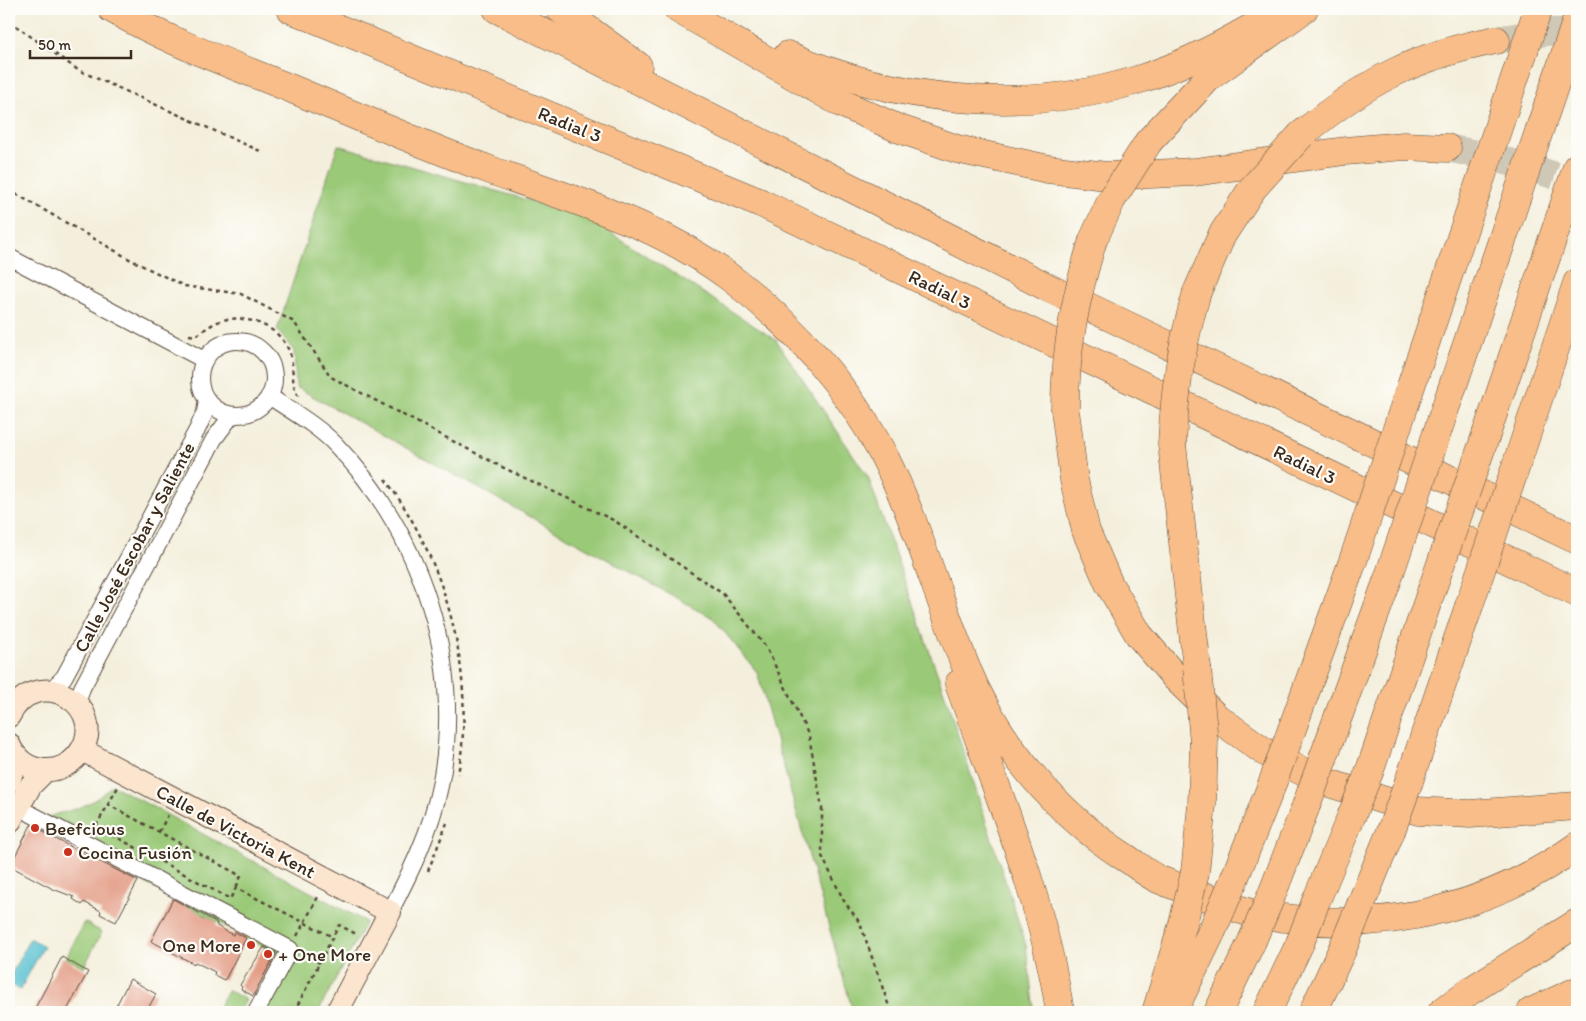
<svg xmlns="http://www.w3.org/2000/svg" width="1586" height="1021" viewBox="0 0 1586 1021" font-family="Itim,sans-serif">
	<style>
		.green { fill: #9ac977; stroke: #6a7a4a }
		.water { fill: #54c0d0; stroke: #487577 }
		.building { fill: #e49e88 }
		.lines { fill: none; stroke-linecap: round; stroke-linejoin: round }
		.highway-tunnel { stroke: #cfc8b6; stroke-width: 28; stroke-dasharray: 28 14; stroke-linecap: butt }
		.street-casing { stroke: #57483a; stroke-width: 18 }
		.secondary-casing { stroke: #57483a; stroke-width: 24 }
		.highway-casing { stroke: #57483a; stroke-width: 29 }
		.path { stroke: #57483a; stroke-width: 2.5; stroke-dasharray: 4 4; stroke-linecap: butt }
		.street { stroke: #fff; stroke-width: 16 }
		.secondary { stroke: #fce5cf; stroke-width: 22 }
		.highway { stroke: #f8bd88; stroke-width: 28 }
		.highway-bridge-casing { stroke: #57483a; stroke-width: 29; stroke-linecap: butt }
		.highway-bridge { stroke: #f8bd88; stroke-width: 28 }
		.poi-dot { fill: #c8321e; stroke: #fdfcf7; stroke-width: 2 }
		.labels { text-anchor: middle; stroke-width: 4.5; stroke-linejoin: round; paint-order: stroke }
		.street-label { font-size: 19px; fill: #3b2a1e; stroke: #fdfcf7 }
		.poi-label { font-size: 19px; fill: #3b2a1e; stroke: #fdfcf7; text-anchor: start }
	</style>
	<rect width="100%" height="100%" fill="#fdfcf7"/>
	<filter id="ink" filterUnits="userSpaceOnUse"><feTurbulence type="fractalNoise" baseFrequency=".02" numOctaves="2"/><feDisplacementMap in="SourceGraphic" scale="10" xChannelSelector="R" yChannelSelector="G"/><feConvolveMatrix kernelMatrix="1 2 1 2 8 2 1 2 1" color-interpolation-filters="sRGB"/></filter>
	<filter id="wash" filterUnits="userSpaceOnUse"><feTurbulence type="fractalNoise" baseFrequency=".0096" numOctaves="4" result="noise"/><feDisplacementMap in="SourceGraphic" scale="20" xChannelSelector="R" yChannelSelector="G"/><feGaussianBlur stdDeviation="1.12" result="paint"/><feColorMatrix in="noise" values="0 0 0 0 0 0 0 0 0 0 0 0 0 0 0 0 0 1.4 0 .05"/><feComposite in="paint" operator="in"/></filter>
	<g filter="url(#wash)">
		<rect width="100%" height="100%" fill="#f4efdc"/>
		<g class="green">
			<polygon points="338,145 586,217 776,340 868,477 947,701 1026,945 1034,1012 853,1012 757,672 713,618 296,387 294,351 277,330"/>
			<path d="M112 785 366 922 318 1012H249L279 955 33 823C64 808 85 814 112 785Z"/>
			<polygon points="84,922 102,932 84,967 66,958"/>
			<polygon points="228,990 246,1000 239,1012 216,1012"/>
		</g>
		<polygon class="water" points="30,938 44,946 20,990 9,984 9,979"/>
		<g id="blocks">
			<g class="building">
				<polygon points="31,825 92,859 93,858 138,881 116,922 100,914 101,911 84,902 82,905 73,899 74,897 53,889 10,866"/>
				<polygon points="173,899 216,922 217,926 233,935 235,932 246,938 226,978 224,980 214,975 215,972 195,962 194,964 151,941"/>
				<polygon points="264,947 276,953 253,996 241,989 242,987 240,985"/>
				<polygon points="62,957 88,972 66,1012 33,1012"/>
				<polygon points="130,979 156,994 146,1012 113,1012"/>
			</g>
		</g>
	</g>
	<g filter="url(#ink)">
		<use href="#blocks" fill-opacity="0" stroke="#57483a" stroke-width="1"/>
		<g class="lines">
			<g class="highway-tunnel">
				<polyline points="1496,40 1547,32 1577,31"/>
				<path d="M1447 148C1492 157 1535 167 1577 184"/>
			</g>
			<g class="street-casing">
				<g id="street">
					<polyline points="9,257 204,360"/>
					<circle cx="237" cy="378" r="37"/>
					<path d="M269 396C291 411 317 425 336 445 421 533 465 665 440 786 431 831 411 871 390 912"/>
					<polyline points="51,690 64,677 197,430 205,412 207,400"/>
					<polyline points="77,704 82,688 214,439 232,415"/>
					<polyline points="31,814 290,949 256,1012"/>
				</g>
			</g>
			<g class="secondary-casing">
				<g id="secondary">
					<path d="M9 716C38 659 114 709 78 755 70 765 57 771 44 770 28 769 15 759 9 744"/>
					<polyline points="82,750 390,912 337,1012"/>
					<polyline points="9,781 17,757"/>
					<polyline points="9,823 31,785 45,771"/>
				</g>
			</g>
			<g class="highway-casing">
				<g id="highway">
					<path d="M112 9C169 42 231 64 292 89 359 117 425 146 493 171 578 202 658 223 732 279 794 326 848 387 884 456 918 523 937 597 966 667 998 745 1056 813 1126 858 1137 865 1147 874 1158 879 1169 884 1182 888 1193 892 1214 899 1234 909 1255 914 1267 917 1280 917 1293 919 1393 931 1495 905 1577 846"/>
					<polyline points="291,9 761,203 1577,593"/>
					<polyline points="497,9 1053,290 1577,540"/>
					<polyline points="560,9 638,66"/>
					<polyline points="678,9 841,103 897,128 957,149 1048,169 1106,176 1195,172 1345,151 1404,146 1447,148"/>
					<path d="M788 55C893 101 1023 115 1134 81 1188 65 1236 37 1284 9"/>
					<path d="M1301 135C1365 82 1414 56 1496 40"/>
					<polyline points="1149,141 1209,77 1304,9"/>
					<polyline points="1093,240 1112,199"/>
					<polyline points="1197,292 1222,235 1252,189"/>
					<polyline points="1408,395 1538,9"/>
					<polyline points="1065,410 1074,480 1086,531 1109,584 1139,635 1175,677 1216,717 1265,752 1319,780 1418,811 1470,814 1577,806"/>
					<polyline points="1443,415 1577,19"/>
					<polyline points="1487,432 1577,167"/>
					<polyline points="1172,444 1197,668"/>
					<polyline points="1521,451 1577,283"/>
					<path d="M959 684C997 792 1043 899 1060 1012"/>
					<polyline points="1288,740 1354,558"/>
					<polyline points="1324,756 1389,576"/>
					<polyline points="1370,770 1431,592"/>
					<polyline points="1409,781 1468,609"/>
					<polyline points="1195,872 1202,805 1204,742"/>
					<polyline points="1233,882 1271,787"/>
					<polyline points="1272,894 1306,806"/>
					<polyline points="1316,901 1351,817"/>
					<polyline points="1361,904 1391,831"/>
					<polyline points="1156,1012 1183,924"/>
					<polyline points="1173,1012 1212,931"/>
					<polyline points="1218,1012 1252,941"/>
					<polyline points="1267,1012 1300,943"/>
					<polyline points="1313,1012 1342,950"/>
					<polyline points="1442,1012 1470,991 1577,923"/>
					<polyline points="1531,1012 1577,991"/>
				</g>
			</g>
			<g class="path">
				<polyline points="9,21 78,70 260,151"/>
				<polyline points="9,190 133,261 184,286 241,294 294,322 331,377 502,467 615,521 723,594 766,647 809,736 822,808 822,856 844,901 860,923 891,1012"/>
				<path d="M189 335 196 336C205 329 213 323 223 320 247 314 280 327 289 351 295 365 290 384 298 396"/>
				<path d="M385 479C446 561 477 672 458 774"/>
				<polyline points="107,804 241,876 236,888"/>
				<polyline points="96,826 118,787"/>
				<polyline points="93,831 96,826 230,899 236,888 333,937"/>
				<polyline points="159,832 168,815"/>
				<polyline points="428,871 447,823"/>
				<polyline points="297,936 319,895"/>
				<polyline points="302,954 320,963"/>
				<polyline points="294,1012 339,925 358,935"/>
			</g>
			<use href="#street" class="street"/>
			<use href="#secondary" class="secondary"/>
			<use href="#highway" class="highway"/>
			<g class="highway-bridge-casing">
				<g id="highway-bridge">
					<polyline points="1252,189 1301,135"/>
					<polyline points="1112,199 1149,141"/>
					<path d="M1065 410C1065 349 1075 299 1093 240"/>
					<path d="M1172 444C1175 387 1181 347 1197 292"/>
					<polyline points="1354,558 1408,395"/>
					<polyline points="1389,576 1443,415"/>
					<polyline points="1431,592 1487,432"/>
					<polyline points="1468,609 1521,451"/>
					<polyline points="1197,668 1204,742"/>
					<polyline points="1271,787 1288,740"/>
					<polyline points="1306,806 1324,756"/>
					<polyline points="1351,817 1370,770"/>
					<polyline points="1391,831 1409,781"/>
					<polyline points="1183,924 1195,872"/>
					<polyline points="1212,931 1233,882"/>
					<polyline points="1252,941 1272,894"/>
					<polyline points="1300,943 1316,901"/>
					<polyline points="1342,950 1361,904"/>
				</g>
			</g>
			<use href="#highway-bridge" class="highway-bridge"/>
		</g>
	</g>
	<g class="poi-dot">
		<circle cx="35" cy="828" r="5"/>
		<circle cx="68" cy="852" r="5"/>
		<circle cx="251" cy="945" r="5"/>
		<circle cx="268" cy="954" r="5"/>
	</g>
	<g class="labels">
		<g class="street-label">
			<text transform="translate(570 124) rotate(22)" y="7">Radial 3</text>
			<text transform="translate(940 289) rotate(26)" y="7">Radial 3</text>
			<text transform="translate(1305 464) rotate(26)" y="7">Radial 3</text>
			<text transform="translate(134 547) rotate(-62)" y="7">Calle José Escobar y Saliente</text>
			<text transform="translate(236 831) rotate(28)" y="7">Calle de Victoria Kent</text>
		</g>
		<g class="poi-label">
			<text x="45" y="835">Beefcious</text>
			<text x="78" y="859">Cocina Fusión</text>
			<text x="241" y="952" text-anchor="end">One More</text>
			<text x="278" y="961">+ One More</text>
		</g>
	</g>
	<rect width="1586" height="1021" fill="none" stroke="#fdfcf7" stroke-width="30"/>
	<path d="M30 50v8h101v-8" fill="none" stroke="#3b2a1e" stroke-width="2.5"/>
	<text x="38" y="50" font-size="15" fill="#3b2a1e" stroke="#fdfcf7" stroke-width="4" paint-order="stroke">50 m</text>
</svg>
